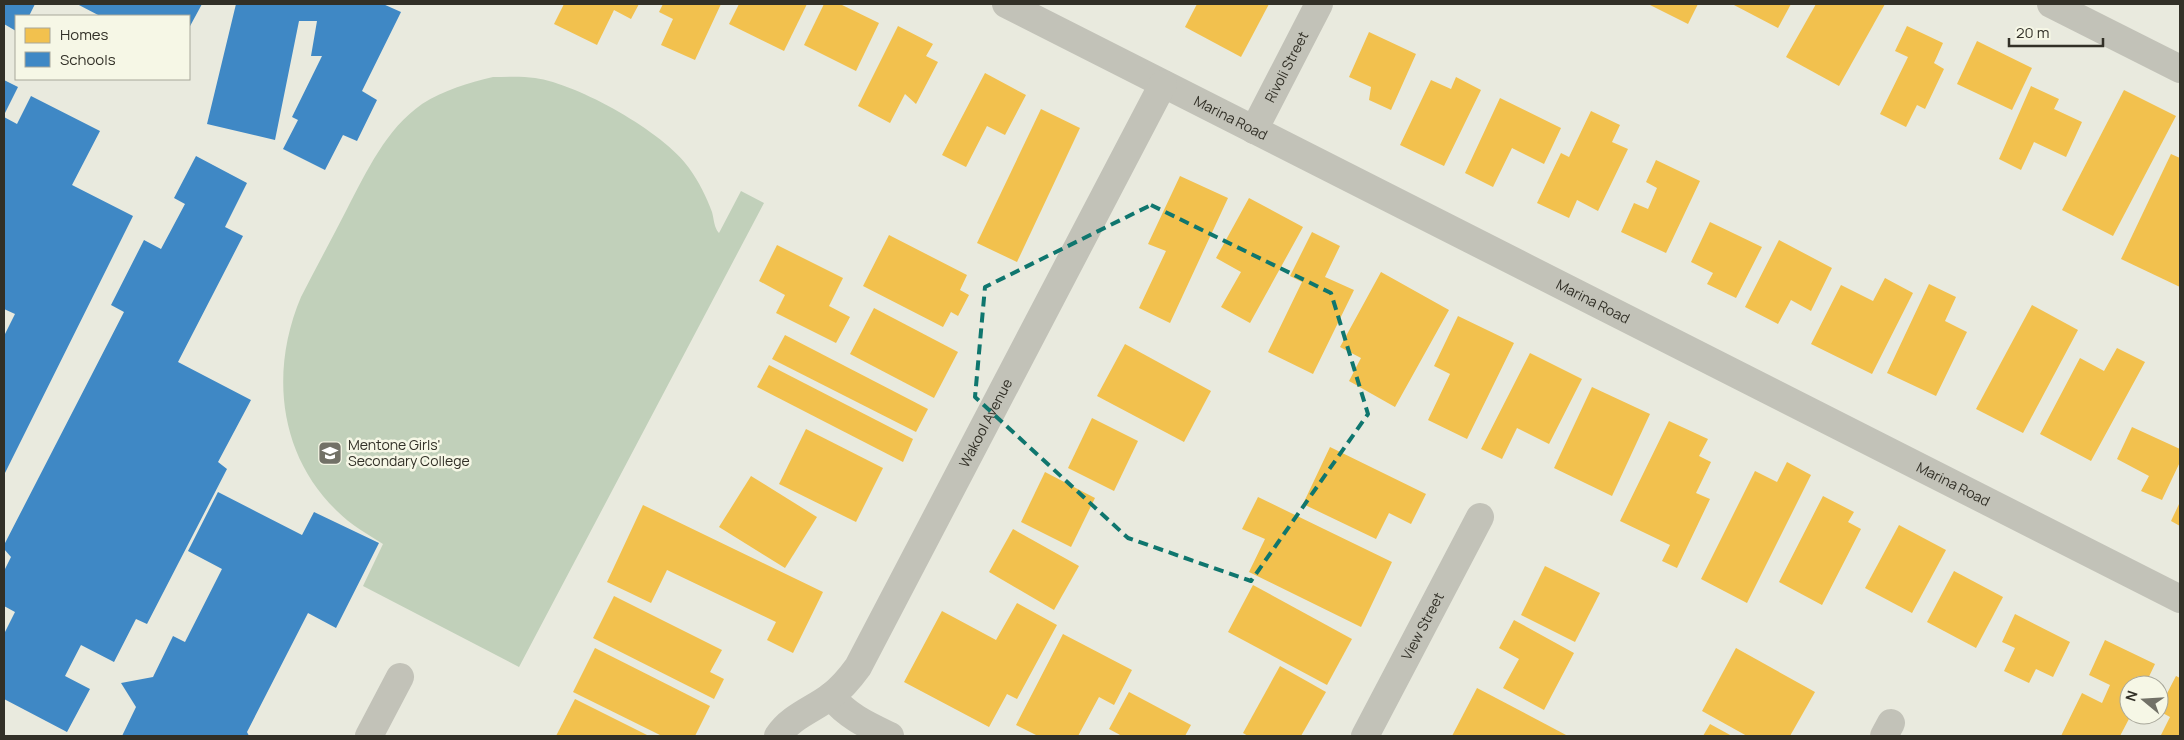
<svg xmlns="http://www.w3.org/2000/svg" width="2184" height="740" viewBox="0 0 2184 740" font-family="Manrope,sans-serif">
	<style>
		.green { fill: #c1d0ba }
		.homes { fill: #f2c14e }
		.schools { fill: #3f88c5 }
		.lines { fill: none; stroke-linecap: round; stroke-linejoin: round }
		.minor { stroke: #c2c2b8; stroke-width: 28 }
		.marked { fill: none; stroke: #0f766e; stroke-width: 4; stroke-dasharray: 10 6; stroke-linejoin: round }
		.labels { text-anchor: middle; stroke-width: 5; stroke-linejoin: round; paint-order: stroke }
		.street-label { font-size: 14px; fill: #323027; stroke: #f6f7e6 }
		.poi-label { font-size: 14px; fill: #323027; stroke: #f6f7e6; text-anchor: start }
	</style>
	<rect width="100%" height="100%" fill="#e9eade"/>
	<path class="green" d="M493 77C507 77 521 76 535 78 578 84 664 132 689 168 699 182 706 196 712 212 714 219 714 228 719 233L741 191 764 203 519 667 363 586 383 544C367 534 351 525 337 511 278 454 270 370 301 297 316 268 332 238 347 209 367 171 386 129 422 104 444 90 468 83 493 77Z"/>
	<g class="homes">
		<polygon points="564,4 639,4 631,19 614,10 597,45 554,24"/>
		<polygon points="663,4 721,4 695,60 661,45 673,19 659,12"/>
		<polygon points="739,4 807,4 784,51 729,24"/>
		<polygon points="824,4 840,4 879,23 856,71 804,45"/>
		<polygon points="1197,4 1269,4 1241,57 1185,27"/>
		<polygon points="1651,4 1698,4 1688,24 1650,5"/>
		<polygon points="1732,4 1791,4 1778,28"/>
		<polygon points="1816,4 1885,4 1839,86 1786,57"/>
		<polygon points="898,26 933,44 926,56 938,62 916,104 905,94 890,123 858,106"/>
		<polygon points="1907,26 1943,43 1934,63 1944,69 1925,109 1917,105 1906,127 1880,114 1908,57 1895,51"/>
		<polygon points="1369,32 1416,54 1391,110 1369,100 1371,87 1349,77"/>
		<polygon points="1977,41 2032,68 2012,110 1957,84"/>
		<polygon points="985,73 1026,95 1005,135 987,126 966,167 942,155"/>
		<polygon points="1456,77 1481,90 1444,166 1400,145 1431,80 1451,89"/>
		<polygon points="2031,86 2059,99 2054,109 2082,122 2066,157 2034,142 2021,170 1999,159"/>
		<polygon points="2124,90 2176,116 2113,236 2062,210"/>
		<polygon points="1500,98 1561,128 1544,164 1512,148 1493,187 1465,173"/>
		<polygon points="1041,109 1080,128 1017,262 977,243"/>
		<polygon points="1591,111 1620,125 1612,142 1628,149 1598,211 1577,200 1569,218 1537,203 1561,153 1569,157"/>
		<polygon points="2171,154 2180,158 2180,287 2121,259"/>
		<polygon points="1656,160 1700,181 1666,253 1621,232 1634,203 1648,209 1657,188 1646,182"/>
		<polygon points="1180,176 1228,198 1170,323 1139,308 1166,251 1148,244"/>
		<polygon points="1249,198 1303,227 1250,323 1221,307 1241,272 1216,258"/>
		<polygon points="1710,222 1762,247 1736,298 1707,284 1713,273 1691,262"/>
		<polygon points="1312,232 1340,246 1325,277 1354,290 1313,374 1268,352 1302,282 1290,276"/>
		<polygon points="889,235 967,275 960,290 969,295 958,316 951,312 943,327 863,286"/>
		<polygon points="1779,240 1832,268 1811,311 1791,300 1778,324 1745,307"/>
		<polygon points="777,245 843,278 829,306 850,317 836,343 776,313 785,295 759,281"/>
		<polygon points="1381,272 1449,310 1395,407 1349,381 1361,358 1340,347"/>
		<polygon points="1885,278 1913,293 1872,374 1811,344 1841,285 1873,301"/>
		<polygon points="1929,284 1956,297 1945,321 1967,332 1936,396 1887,373"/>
		<polygon points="2032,305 2078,330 2023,433 1976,409"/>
		<polygon points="874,308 958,352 934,398 850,354"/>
		<polygon points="1458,316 1514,343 1467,439 1428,420 1450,374 1434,366"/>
		<polygon points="785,335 928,409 916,432 772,359"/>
		<polygon points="1125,344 1211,391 1184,442 1097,396"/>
		<polygon points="2117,348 2145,362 2091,461 2040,434 2080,358 2104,371"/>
		<polygon points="1530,353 1582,379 1549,444 1517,428 1502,459 1481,449"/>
		<polygon points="769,365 913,439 903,462 757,387"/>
		<polygon points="1592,387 1650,414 1612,496 1554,468"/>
		<polygon points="1092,418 1138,441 1114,491 1068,468"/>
		<polygon points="1669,421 1708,439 1699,456 1711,462 1696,493 1710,499 1677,568 1662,561 1670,545 1620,521"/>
		<polygon points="2132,427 2180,449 2180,462 2162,500 2141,491 2149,476 2117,459"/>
		<polygon points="806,429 883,468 856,522 779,484"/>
		<polygon points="1330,447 1426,494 1411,524 1389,513 1376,539 1303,504"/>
		<polygon points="1787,462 1811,475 1747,603 1701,579 1755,471 1777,482"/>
		<polygon points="1045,472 1095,498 1071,547 1021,522"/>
		<polygon points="751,476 817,517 785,568 719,527"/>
		<polygon points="1823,496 1854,512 1848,522 1861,529 1822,605 1779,582"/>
		<polygon points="1258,497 1392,562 1361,627 1249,572 1265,539 1242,529"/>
		<polygon points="2180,502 2180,526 2171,521"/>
		<polygon points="643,505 823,592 793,653 767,640 776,622 667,570 651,603 607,582"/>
		<polygon points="1899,525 1946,550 1912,613 1865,588"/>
		<polygon points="1013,529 1079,566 1054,610 989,572"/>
		<polygon points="1545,566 1600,593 1575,642 1521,615"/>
		<polygon points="1954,571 2003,597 1976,648 1927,622"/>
		<polygon points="1253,585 1352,639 1327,685 1228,632"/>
		<polygon points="614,596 722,650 710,672 724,679 714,699 593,638"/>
		<polygon points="1017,603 1057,625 1017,699 1007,694 989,727 904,682 942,611 996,640"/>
		<polygon points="2015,614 2070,642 2053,677 2036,669 2029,683 2004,671 2015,648 2002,642"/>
		<polygon points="1514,620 1574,653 1544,710 1503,688 1519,659 1499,648"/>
		<polygon points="1063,634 1132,670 1114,705 1099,697 1078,736 1038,736 1016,725"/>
		<polygon points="2105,640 2155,664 2145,685 2129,685 2129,715 2131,715 2120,736 2061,736 2082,693 2102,703 2110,685 2089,675"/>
		<polygon points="595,648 710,706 695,736 662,736 573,692"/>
		<polygon points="1736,648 1815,692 1790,736 1747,736 1702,711"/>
		<polygon points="1280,666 1326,692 1301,736 1248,736 1243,733"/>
		<polygon points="2176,676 2180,678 2180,736 2164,736 2161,735 2170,717 2159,711 2159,709"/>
		<polygon points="1477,688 1568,736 1452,736"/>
		<polygon points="1129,692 1191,725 1185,736 1122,736 1109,729"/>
		<polygon points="575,699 649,736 556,736"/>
		<polygon points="1710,724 1732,736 1703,736"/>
	</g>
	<g class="schools">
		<polygon points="4,4 35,4 29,16 16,16 16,31 4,24"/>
		<polygon points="77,4 202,4 189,28 189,16 100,16"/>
		<polygon points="236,4 383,4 401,12 362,91 377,100 357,141 343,135 325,170 283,149 298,120 292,117 322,56 311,56 317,21 299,21 275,140 207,124"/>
		<polygon points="4,80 18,87 4,115"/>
		<polygon points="31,96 100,131 72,185 133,216 4,475 4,336 15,314 4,309 4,117 17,124"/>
		<polygon points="196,156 247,183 225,227 243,236 178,362 251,400 218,462 227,469 147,624 136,619 114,662 81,645 65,676 90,689 67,732 4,699 4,634 15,612 4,606 4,571 11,557 4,549 4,545 124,312 111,305 144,240 161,249 185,204 174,198"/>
		<polygon points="218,492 302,535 314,512 379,543 336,628 308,613 247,732 249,736 122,736 136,707 121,683 153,677 173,636 185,642 222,569 188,551"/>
	</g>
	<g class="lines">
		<g class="minor">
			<path id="s1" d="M1006 4 2180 599"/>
			<polyline points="2051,4 2180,69"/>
			<path id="s2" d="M1254 130 1319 4"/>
			<path d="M831 696C847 716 867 725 890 736"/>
			<polyline points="369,736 400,677"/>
			<path id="s3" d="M778 736C790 717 814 709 831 696 842 688 850 678 858 667L1163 84"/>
			<path id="s4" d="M1365 736 1480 517"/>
			<polyline points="1884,736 1891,723"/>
		</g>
	</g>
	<path class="marked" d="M1151 205 1331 293 1368 414 1251 581 1128 538 975 397 985 287Z"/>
	<defs>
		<g id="school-square" transform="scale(1.25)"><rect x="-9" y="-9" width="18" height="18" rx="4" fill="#727167" stroke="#f6f7e6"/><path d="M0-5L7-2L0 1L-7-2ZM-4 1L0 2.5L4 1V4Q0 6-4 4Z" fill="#fff"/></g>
	</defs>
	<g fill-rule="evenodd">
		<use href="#school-square" x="330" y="453"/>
	</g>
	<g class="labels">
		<g class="street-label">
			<text dy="5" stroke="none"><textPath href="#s2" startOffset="71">Rivoli Street</textPath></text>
			<text dy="5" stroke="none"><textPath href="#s1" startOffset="252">Marina Road</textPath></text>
			<text dy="5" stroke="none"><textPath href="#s1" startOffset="658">Marina Road</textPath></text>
			<text dy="5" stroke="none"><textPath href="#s3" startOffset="382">Wakool Avenue</textPath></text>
			<text dy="5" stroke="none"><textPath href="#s1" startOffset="1062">Marina Road</textPath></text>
			<text dy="5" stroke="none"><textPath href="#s4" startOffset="124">View Street</textPath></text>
		</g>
		<g class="poi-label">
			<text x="348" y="450">Mentone Girls'<tspan x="348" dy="16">Secondary College</tspan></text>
		</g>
	</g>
	<rect width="2184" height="740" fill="none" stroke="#323027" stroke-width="10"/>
	<rect x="15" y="15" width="175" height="65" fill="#f6f7e6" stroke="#a8a79a"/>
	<rect x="25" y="28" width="25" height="15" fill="#f2c14e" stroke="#a8a79a"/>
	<text x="60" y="40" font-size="15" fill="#323027">Homes</text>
	<rect x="25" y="52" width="25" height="15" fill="#3f88c5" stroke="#a8a79a"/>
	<text x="60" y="65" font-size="15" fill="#323027">Schools</text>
	<g transform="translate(2144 700) rotate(288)"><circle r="24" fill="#f6f7e6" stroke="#a8a79a"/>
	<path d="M0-4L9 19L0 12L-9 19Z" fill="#727167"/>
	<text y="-8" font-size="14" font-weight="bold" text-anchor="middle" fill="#323027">N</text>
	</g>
	<path d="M2009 38v8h94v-8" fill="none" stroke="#323027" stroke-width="2.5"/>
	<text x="2016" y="38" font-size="15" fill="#323027" stroke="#f6f7e6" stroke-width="4" paint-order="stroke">20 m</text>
</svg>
